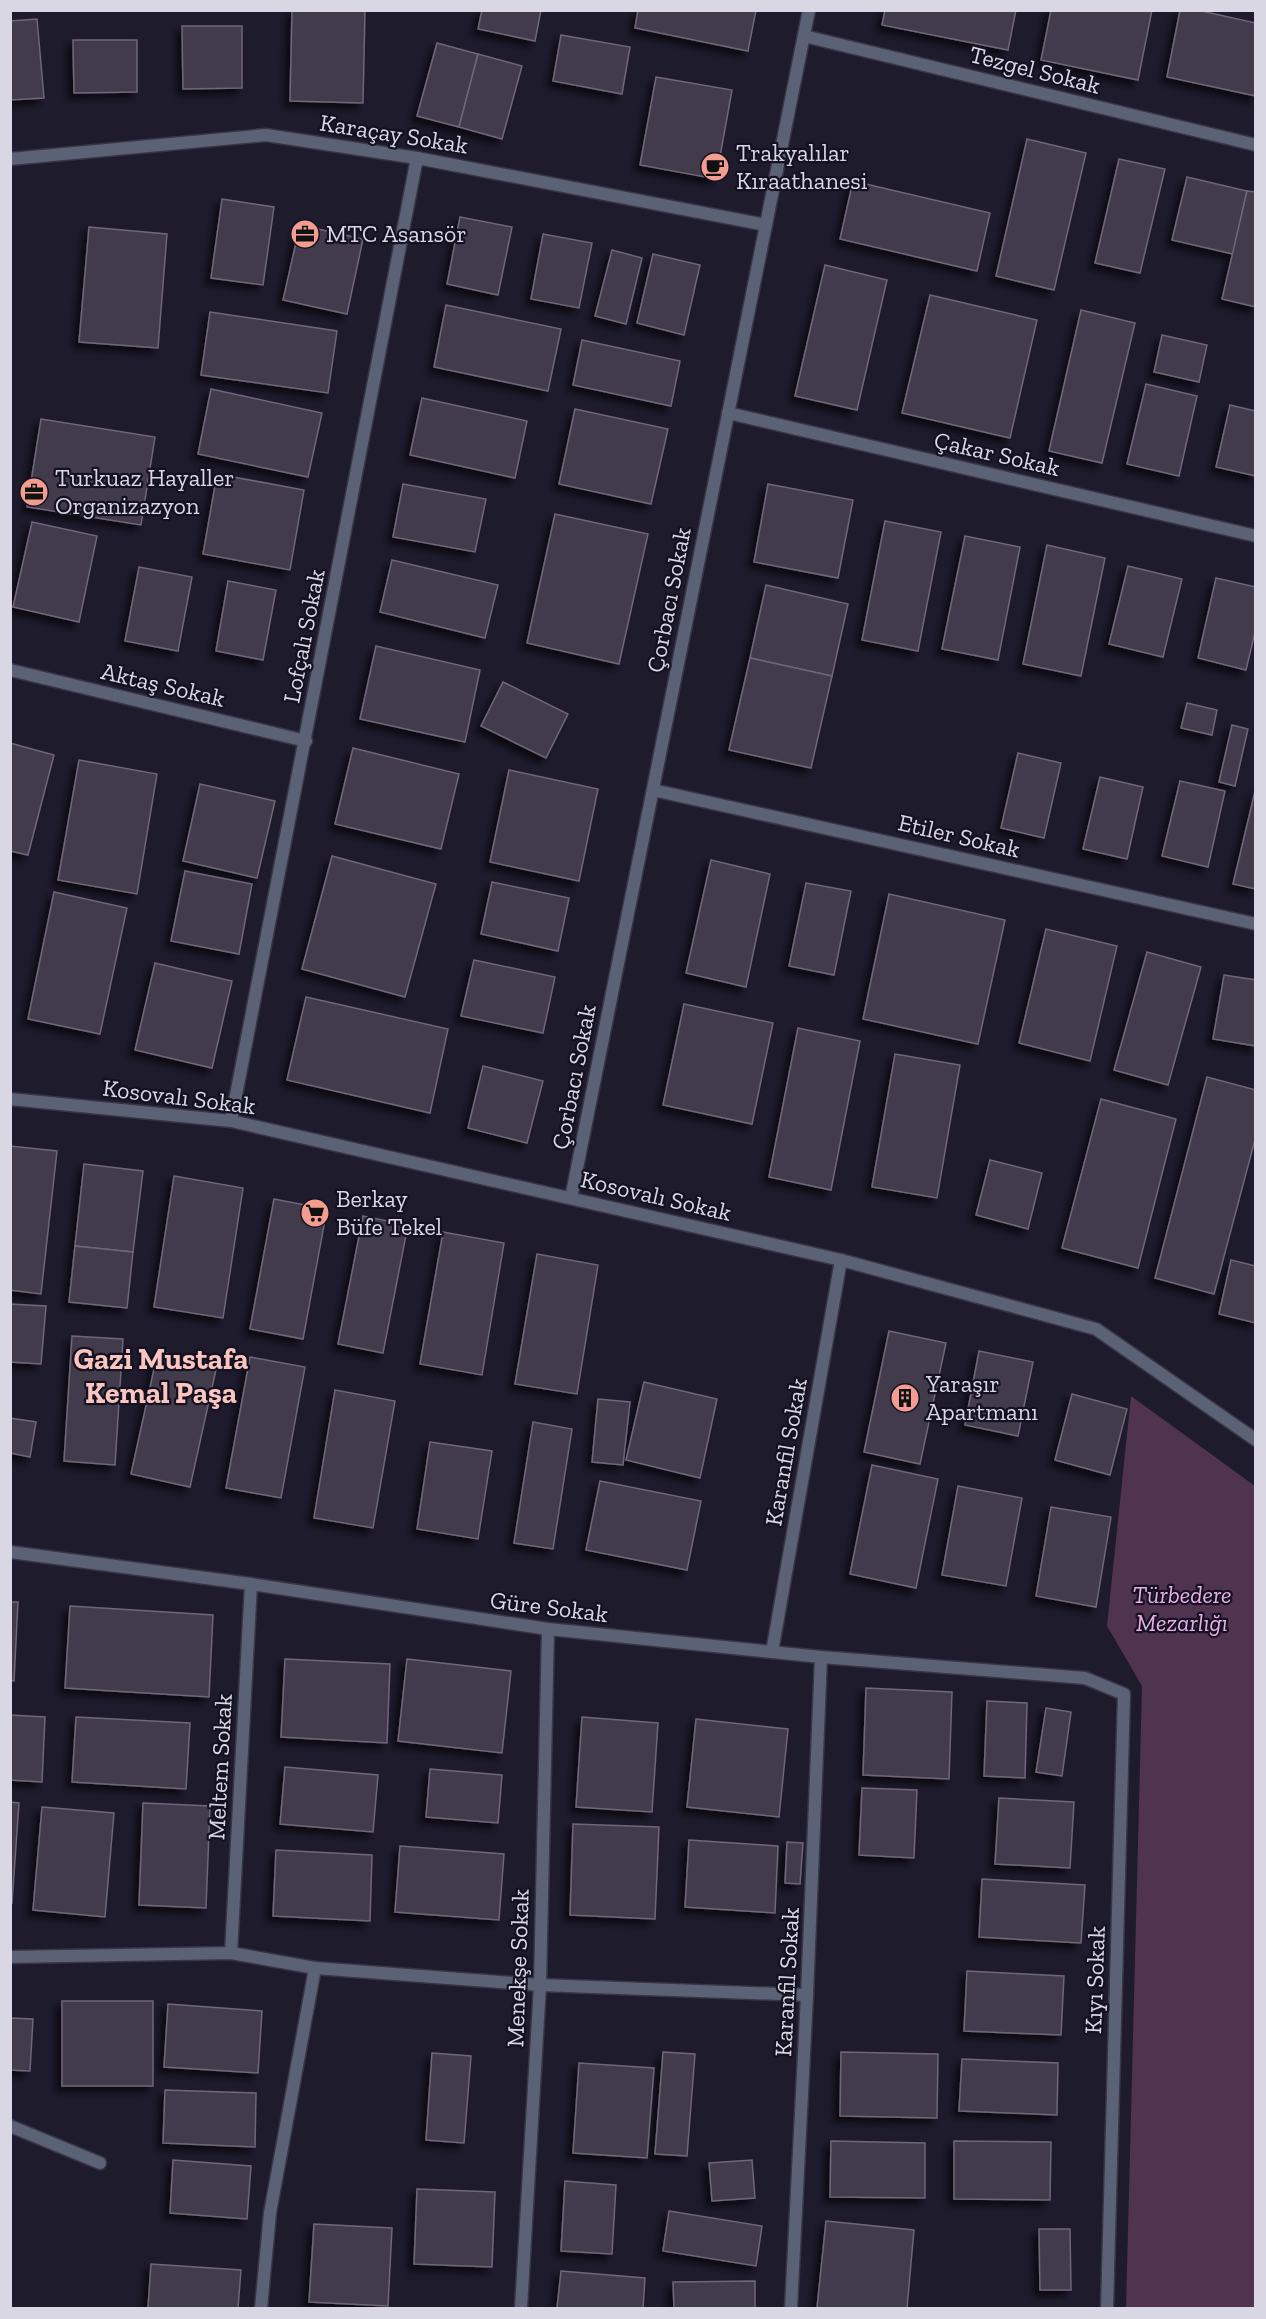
<svg xmlns="http://www.w3.org/2000/svg" width="1266" height="2319" viewBox="0 0 1266 2319" font-family="'Zilla Slab',serif">
	<style>
		.green { fill: #50334e }
		.building { fill: #433a4c; stroke: #706679; stroke-width: 1.5; filter: url(#shadow) }
		.lines { fill: none; stroke-linecap: round; stroke-linejoin: round }
		.lane-casing { stroke: #373546; stroke-width: 15 }
		.street-casing { stroke: #373546; stroke-width: 15 }
		.lane { stroke: #5b6276; stroke-width: 12 }
		.street { stroke: #5b6276; stroke-width: 12 }
		.labels { text-anchor: middle; stroke-width: 4.5; stroke-linejoin: round; paint-order: stroke }
		.street-label { font-size: 24px; fill: #d8d7e3; stroke: #141222 }
		.poi-label { font-size: 24px; fill: #d8d7e3; stroke: #141222; text-anchor: start }
		.park-label { font-size: 24px; font-style: italic; fill: #eaade6; stroke: #141222 }
		.district-label { font-size: 30px; font-weight: bold; fill: #f9c5be; stroke: #141222 }
	</style>
	<defs>
		<filter id="shadow"><feDropShadow dx="-5.5" dy="5.5" stdDeviation="3" flood-color="#0009"/></filter>
	</defs>
	<rect width="100%" height="100%" fill="#1d1b2c"/>
	<polygon class="green" points="1131,1396 1255,1486 1255,2308 1126,2308 1142,1686 1107,1626"/>
	<g class="building">
		<polygon points="292,10 365,10 363,103 290,101"/>
		<polygon points="482,10 541,10 535,41 478,29"/>
		<polygon points="638,10 756,10 748,51 635,28"/>
		<polygon points="885,10 1016,10 1008,50 882,25"/>
		<polygon points="1051,10 1152,10 1138,80 1041,60"/>
		<polygon points="1180,10 1197,10 1256,23 1256,96 1167,77"/>
		<polygon points="37,19 44,98 10,100 10,21"/>
		<polygon points="182,26 242,26 242,88 183,89"/>
		<polygon points="561,35 630,47 622,94 553,81"/>
		<polygon points="73,40 137,40 137,92 74,93"/>
		<polygon points="437,43 478,54 459,127 417,116"/>
		<polygon points="478,54 522,66 502,139 459,127"/>
		<polygon points="656,77 732,90 716,179 640,165"/>
		<polygon points="1027,139 1086,153 1054,290 996,276"/>
		<polygon points="1119,159 1165,169 1140,273 1095,263"/>
		<polygon points="1187,177 1247,191 1233,254 1172,240"/>
		<polygon points="853,181 990,213 977,271 840,239"/>
		<polygon points="1247,191 1256,192 1256,307 1222,299"/>
		<polygon points="222,199 274,207 263,285 211,278"/>
		<polygon points="460,217 512,227 498,295 447,284"/>
		<polygon points="300,225 363,239 347,314 283,300"/>
		<polygon points="89,227 167,234 158,348 79,342"/>
		<polygon points="543,234 592,243 579,308 531,299"/>
		<polygon points="612,250 642,258 626,324 595,316"/>
		<polygon points="653,254 700,265 684,335 637,323"/>
		<polygon points="825,265 887,280 857,410 795,396"/>
		<polygon points="930,295 1037,320 1010,438 902,413"/>
		<polygon points="446,305 561,329 548,391 434,367"/>
		<polygon points="1081,310 1135,323 1102,463 1049,451"/>
		<polygon points="210,312 337,331 328,393 201,375"/>
		<polygon points="1162,335 1207,345 1199,382 1154,372"/>
		<polygon points="582,340 680,361 671,406 573,385"/>
		<polygon points="1146,384 1197,396 1179,476 1127,464"/>
		<polygon points="211,389 322,413 308,477 198,454"/>
		<polygon points="422,398 527,421 515,478 410,455"/>
		<polygon points="1230,405 1256,411 1256,476 1216,467"/>
		<polygon points="575,409 668,429 651,504 559,484"/>
		<polygon points="41,419 155,437 141,525 27,507"/>
		<polygon points="217,474 304,490 290,570 203,554"/>
		<polygon points="403,484 486,499 475,552 393,537"/>
		<polygon points="768,484 853,500 838,578 754,562"/>
		<polygon points="555,514 648,534 619,664 527,643"/>
		<polygon points="885,521 941,532 918,651 862,640"/>
		<polygon points="32,522 97,536 79,622 13,607"/>
		<polygon points="965,536 1020,547 998,660 942,649"/>
		<polygon points="1047,545 1105,558 1081,676 1023,664"/>
		<polygon points="392,560 498,585 485,638 380,612"/>
		<polygon points="1128,566 1182,579 1163,657 1109,644"/>
		<polygon points="139,567 192,577 178,651 125,641"/>
		<polygon points="1216,578 1256,587 1256,628 1246,670 1198,658"/>
		<polygon points="228,581 276,590 263,660 216,651"/>
		<polygon points="766,585 848,604 832,676 750,658"/>
		<polygon points="376,646 480,670 465,742 360,719"/>
		<polygon points="750,658 832,676 811,768 729,750"/>
		<polygon points="503,682 568,714 546,758 481,726"/>
		<polygon points="1187,703 1217,710 1212,735 1181,728"/>
		<polygon points="1232,725 1248,729 1235,786 1219,782"/>
		<polygon points="10,743 54,755 28,855 10,851"/>
		<polygon points="353,748 459,774 441,849 335,824"/>
		<polygon points="1018,753 1061,763 1044,838 1001,828"/>
		<polygon points="79,760 157,774 137,894 58,880"/>
		<polygon points="509,770 598,789 579,881 490,862"/>
		<polygon points="1100,777 1143,787 1127,859 1083,849"/>
		<polygon points="1180,781 1225,791 1208,867 1162,856"/>
		<polygon points="200,784 275,801 257,878 183,861"/>
		<polygon points="1256,787 1256,889 1233,884"/>
		<polygon points="332,856 436,884 405,997 302,969"/>
		<polygon points="711,860 770,874 746,987 686,973"/>
		<polygon points="185,871 252,884 239,954 171,941"/>
		<polygon points="492,882 569,898 558,951 481,934"/>
		<polygon points="806,883 851,891 834,975 789,966"/>
		<polygon points="54,892 127,908 100,1034 28,1019"/>
		<polygon points="889,894 1005,920 978,1044 863,1019"/>
		<polygon points="1046,929 1117,946 1090,1061 1019,1043"/>
		<polygon points="1147,952 1201,967 1168,1085 1114,1070"/>
		<polygon points="474,960 555,977 543,1033 461,1016"/>
		<polygon points="155,963 232,981 212,1068 135,1050"/>
		<polygon points="1224,975 1256,980 1256,1046 1213,1039"/>
		<polygon points="306,997 448,1029 430,1113 287,1080"/>
		<polygon points="684,1004 773,1023 752,1124 663,1105"/>
		<polygon points="798,1028 860,1041 831,1190 769,1177"/>
		<polygon points="895,1054 960,1065 937,1198 872,1187"/>
		<polygon points="483,1066 543,1081 527,1143 468,1128"/>
		<polygon points="1207,1077 1256,1090 1256,1136 1214,1294 1155,1278"/>
		<polygon points="1101,1099 1176,1119 1138,1268 1062,1248"/>
		<polygon points="10,1146 57,1151 41,1294 10,1290"/>
		<polygon points="990,1160 1042,1173 1028,1229 976,1215"/>
		<polygon points="84,1164 143,1171 133,1252 75,1246"/>
		<polygon points="174,1176 243,1188 223,1318 154,1307"/>
		<polygon points="274,1199 327,1209 303,1339 250,1329"/>
		<polygon points="363,1216 408,1225 383,1353 338,1344"/>
		<polygon points="443,1232 504,1243 482,1375 420,1364"/>
		<polygon points="75,1246 133,1252 127,1308 69,1302"/>
		<polygon points="537,1254 598,1265 577,1394 515,1384"/>
		<polygon points="1231,1260 1256,1266 1256,1323 1219,1314"/>
		<polygon points="10,1304 46,1306 41,1364 10,1362"/>
		<polygon points="889,1331 946,1343 920,1464 864,1452"/>
		<polygon points="72,1336 123,1339 115,1465 64,1461"/>
		<polygon points="158,1351 217,1365 190,1487 131,1474"/>
		<polygon points="979,1351 1033,1362 1018,1436 965,1425"/>
		<polygon points="250,1357 305,1367 281,1498 226,1488"/>
		<polygon points="644,1382 717,1399 700,1478 626,1460"/>
		<polygon points="335,1390 395,1401 373,1528 314,1518"/>
		<polygon points="1072,1394 1127,1409 1110,1475 1055,1460"/>
		<polygon points="598,1399 630,1402 623,1465 592,1462"/>
		<polygon points="10,1418 36,1422 30,1457 10,1453"/>
		<polygon points="533,1422 572,1429 553,1549 514,1543"/>
		<polygon points="430,1442 492,1451 478,1539 417,1529"/>
		<polygon points="872,1465 938,1479 916,1588 850,1574"/>
		<polygon points="600,1481 701,1501 687,1570 586,1550"/>
		<polygon points="958,1486 1022,1498 1006,1586 942,1575"/>
		<polygon points="1051,1507 1111,1517 1096,1607 1036,1596"/>
		<polygon points="10,1602 18,1602 14,1681 10,1680"/>
		<polygon points="70,1606 213,1615 209,1697 65,1688"/>
		<polygon points="285,1659 390,1664 387,1743 281,1737"/>
		<polygon points="407,1659 511,1671 502,1753 398,1741"/>
		<polygon points="866,1688 952,1692 949,1779 863,1775"/>
		<polygon points="987,1701 1027,1703 1025,1778 984,1776"/>
		<polygon points="1046,1708 1071,1712 1062,1776 1036,1772"/>
		<polygon points="10,1715 45,1717 42,1782 10,1780"/>
		<polygon points="76,1717 190,1723 186,1789 72,1782"/>
		<polygon points="582,1717 658,1723 652,1812 576,1807"/>
		<polygon points="696,1719 788,1729 779,1817 687,1807"/>
		<polygon points="285,1767 378,1775 373,1832 280,1824"/>
		<polygon points="430,1769 502,1775 498,1823 426,1817"/>
		<polygon points="862,1788 917,1790 914,1858 859,1855"/>
		<polygon points="999,1798 1074,1802 1070,1868 995,1864"/>
		<polygon points="10,1802 19,1803 12,1903 10,1903"/>
		<polygon points="143,1803 210,1806 206,1908 139,1905"/>
		<polygon points="42,1807 114,1813 105,1917 33,1910"/>
		<polygon points="573,1824 659,1827 655,1919 570,1915"/>
		<polygon points="689,1840 778,1846 775,1913 685,1907"/>
		<polygon points="787,1842 803,1843 800,1884 785,1883"/>
		<polygon points="400,1846 504,1854 499,1920 395,1912"/>
		<polygon points="276,1850 372,1855 370,1921 273,1916"/>
		<polygon points="982,1879 1085,1885 1081,1943 979,1937"/>
		<polygon points="967,1971 1064,1976 1061,2035 964,2031"/>
		<rect x="62" y="2001" width="91" height="85"/>
		<polygon points="168,2004 262,2011 258,2073 164,2067"/>
		<polygon points="10,2018 33,2019 30,2071 10,2070"/>
		<polygon points="663,2052 695,2054 687,2156 655,2154"/>
		<polygon points="841,2052 938,2054 937,2118 840,2116"/>
		<polygon points="432,2053 471,2056 464,2143 426,2140"/>
		<polygon points="962,2059 1058,2063 1057,2115 959,2111"/>
		<polygon points="579,2063 654,2068 647,2158 573,2153"/>
		<polygon points="165,2090 256,2093 255,2147 163,2143"/>
		<polygon points="831,2141 925,2143 925,2198 830,2197"/>
		<polygon points="954,2141 1051,2142 1050,2200 954,2199"/>
		<polygon points="173,2160 251,2166 247,2219 170,2213"/>
		<polygon points="752,2160 755,2198 712,2201 709,2163"/>
		<polygon points="565,2181 616,2185 612,2254 561,2251"/>
		<polygon points="417,2189 495,2192 492,2267 414,2264"/>
		<polygon points="669,2211 762,2226 756,2266 663,2251"/>
		<polygon points="826,2221 914,2230 907,2308 817,2308"/>
		<polygon points="314,2224 392,2228 388,2306 309,2302"/>
		<polygon points="1039,2229 1070,2229 1071,2290 1040,2290"/>
		<polygon points="151,2264 241,2270 238,2308 148,2308"/>
		<polygon points="561,2271 645,2278 643,2308 557,2308"/>
		<polygon points="755,2281 755,2308 674,2308 673,2282"/>
	</g>
	<g class="lines">
		<g class="lane-casing">
			<polyline id="lane" points="10,2126 100,2163"/>
		</g>
		<g class="street-casing">
			<g id="street">
				<polyline points="804,36 1256,145"/>
				<polyline points="10,159 266,135 417,158 766,225"/>
				<polyline points="728,413 1256,536"/>
				<polyline points="10,670 306,741"/>
				<polyline points="653,790 1256,924"/>
				<polyline points="10,1099 231,1121 841,1260 1096,1329 1256,1440"/>
				<polyline points="231,1121 417,158"/>
				<polyline points="571,1198 809,10"/>
				<polyline points="10,1552 251,1584 548,1629 821,1657 1085,1678 1124,1694 1107,2308"/>
				<polyline points="772,1652 841,1260"/>
				<polyline points="231,1953 251,1584"/>
				<polyline points="10,1957 231,1953 315,1968 540,1985 807,1995"/>
				<polyline points="261,2308 270,2213 315,1968"/>
				<polyline points="521,2308 540,1985 548,1629"/>
				<polyline points="791,2308 807,1995 821,1657"/>
			</g>
		</g>
		<use href="#lane" class="lane"/>
		<use href="#street" class="street"/>
	</g>
	<defs>
		<g id="cafe-disc" transform="scale(1.5)"><circle r="9.5" fill="#f59c91" stroke="#141222"/><path d="M-5.5-4.5H6V0H3Q3 3.5 0 3.5H-2.5Q-5.5 3.5-5.5 0ZM3-3.2v2h1.7v-2ZM-6 4.5H4V6H-6Z" fill="#111"/></g>
		<g id="office-disc" transform="scale(1.5)"><circle r="9.5" fill="#f59c91" stroke="#141222"/><path d="M-6-3h4V-5.5h4V-3h4V5H-6ZM-1-4.5V-3h2v-1.5ZM-6 0V1H6V0Z" fill="#111"/></g>
		<g id="supermarket-disc" transform="scale(1.5)"><circle r="9.5" fill="#f59c91" stroke="#141222"/><path d="M-6-5.5h2.5l.6 2H6L4.5 2H-2.5L-4.4-4H-6ZM-1.5 3.2a1.3 1.3 0 1 0 .1 0ZM3 3.2a1.3 1.3 0 1 0 .1 0Z" fill="#111"/></g>
		<g id="building-disc" transform="scale(1.5)"><circle r="9.5" fill="#f59c91" stroke="#141222"/><path d="M-4-6H4V6H1V3H-1V6H-4ZM-2.5-4.3h1.7v1.8h-1.7ZM.8-4.3h1.7v1.8H.8ZM-2.5-1h1.7V.8h-1.7ZM.8-1h1.7V.8H.8Z" fill="#111"/></g>
	</defs>
	<g fill-rule="evenodd">
		<use href="#cafe-disc" x="715" y="167"/>
		<use href="#office-disc" x="305" y="234"/>
		<use href="#office-disc" x="34" y="492"/>
		<use href="#supermarket-disc" x="315" y="1213"/>
		<use href="#building-disc" x="905" y="1398"/>
	</g>
	<g class="labels">
		<g class="street-label">
			<text transform="translate(1035 70) rotate(14)" y="8">Tezgel Sokak</text>
			<text transform="translate(394 134) rotate(9)" y="8">Karaçay Sokak</text>
			<text transform="translate(997 454) rotate(13)" y="8">Çakar Sokak</text>
			<text transform="translate(669 600) rotate(-79)" y="8">Çorbacı Sokak</text>
			<text transform="translate(304 636) rotate(-79)" y="8">Lofçalı Sokak</text>
			<text transform="translate(163 685) rotate(13)" y="8">Aktaş Sokak</text>
			<text transform="translate(959 836) rotate(13)" y="8">Etiler Sokak</text>
			<text transform="translate(574 1077) rotate(-79)" y="8">Çorbacı Sokak</text>
			<text transform="translate(179 1097) rotate(7)" y="8">Kosovalı Sokak</text>
			<text transform="translate(656 1196) rotate(13)" y="8">Kosovalı Sokak</text>
			<text transform="translate(786 1452) rotate(-80)" y="8">Karanfil Sokak</text>
			<text transform="translate(549 1607) rotate(7)" y="8">Güre Sokak</text>
			<text transform="translate(220 1767) rotate(-87)" y="8">Meltem Sokak</text>
			<text transform="translate(518 1968) rotate(-88)" y="8">Menekşe Sokak</text>
			<text transform="translate(1095 1980) rotate(-88)" y="8">Kıyı Sokak</text>
			<text transform="translate(787 1982) rotate(-87)" y="8">Karanfil Sokak</text>
		</g>
		<g class="poi-label">
			<text x="736" y="161">Trakyalılar<tspan x="736" dy="28">Kıraathanesi</tspan></text>
			<text x="326" y="242">MTC Asansör</text>
			<text x="55" y="486">Turkuaz Hayaller<tspan x="55" dy="28">Organizazyon</tspan></text>
			<text x="336" y="1207">Berkay<tspan x="336" dy="28">Büfe Tekel</tspan></text>
			<text x="926" y="1392">Yaraşır<tspan x="926" dy="28">Apartmanı</tspan></text>
		</g>
		<g class="park-label">
			<text x="1182" y="1603">Türbedere<tspan x="1182" dy="28">Mezarlığı</tspan></text>
		</g>
		<g class="district-label">
			<text x="161" y="1369">Gazi Mustafa<tspan x="161" dy="34">Kemal Paşa</tspan></text>
		</g>
	</g>
	<rect width="1266" height="2319" fill="none" stroke="#d8d7e3" stroke-width="24"/>
</svg>
